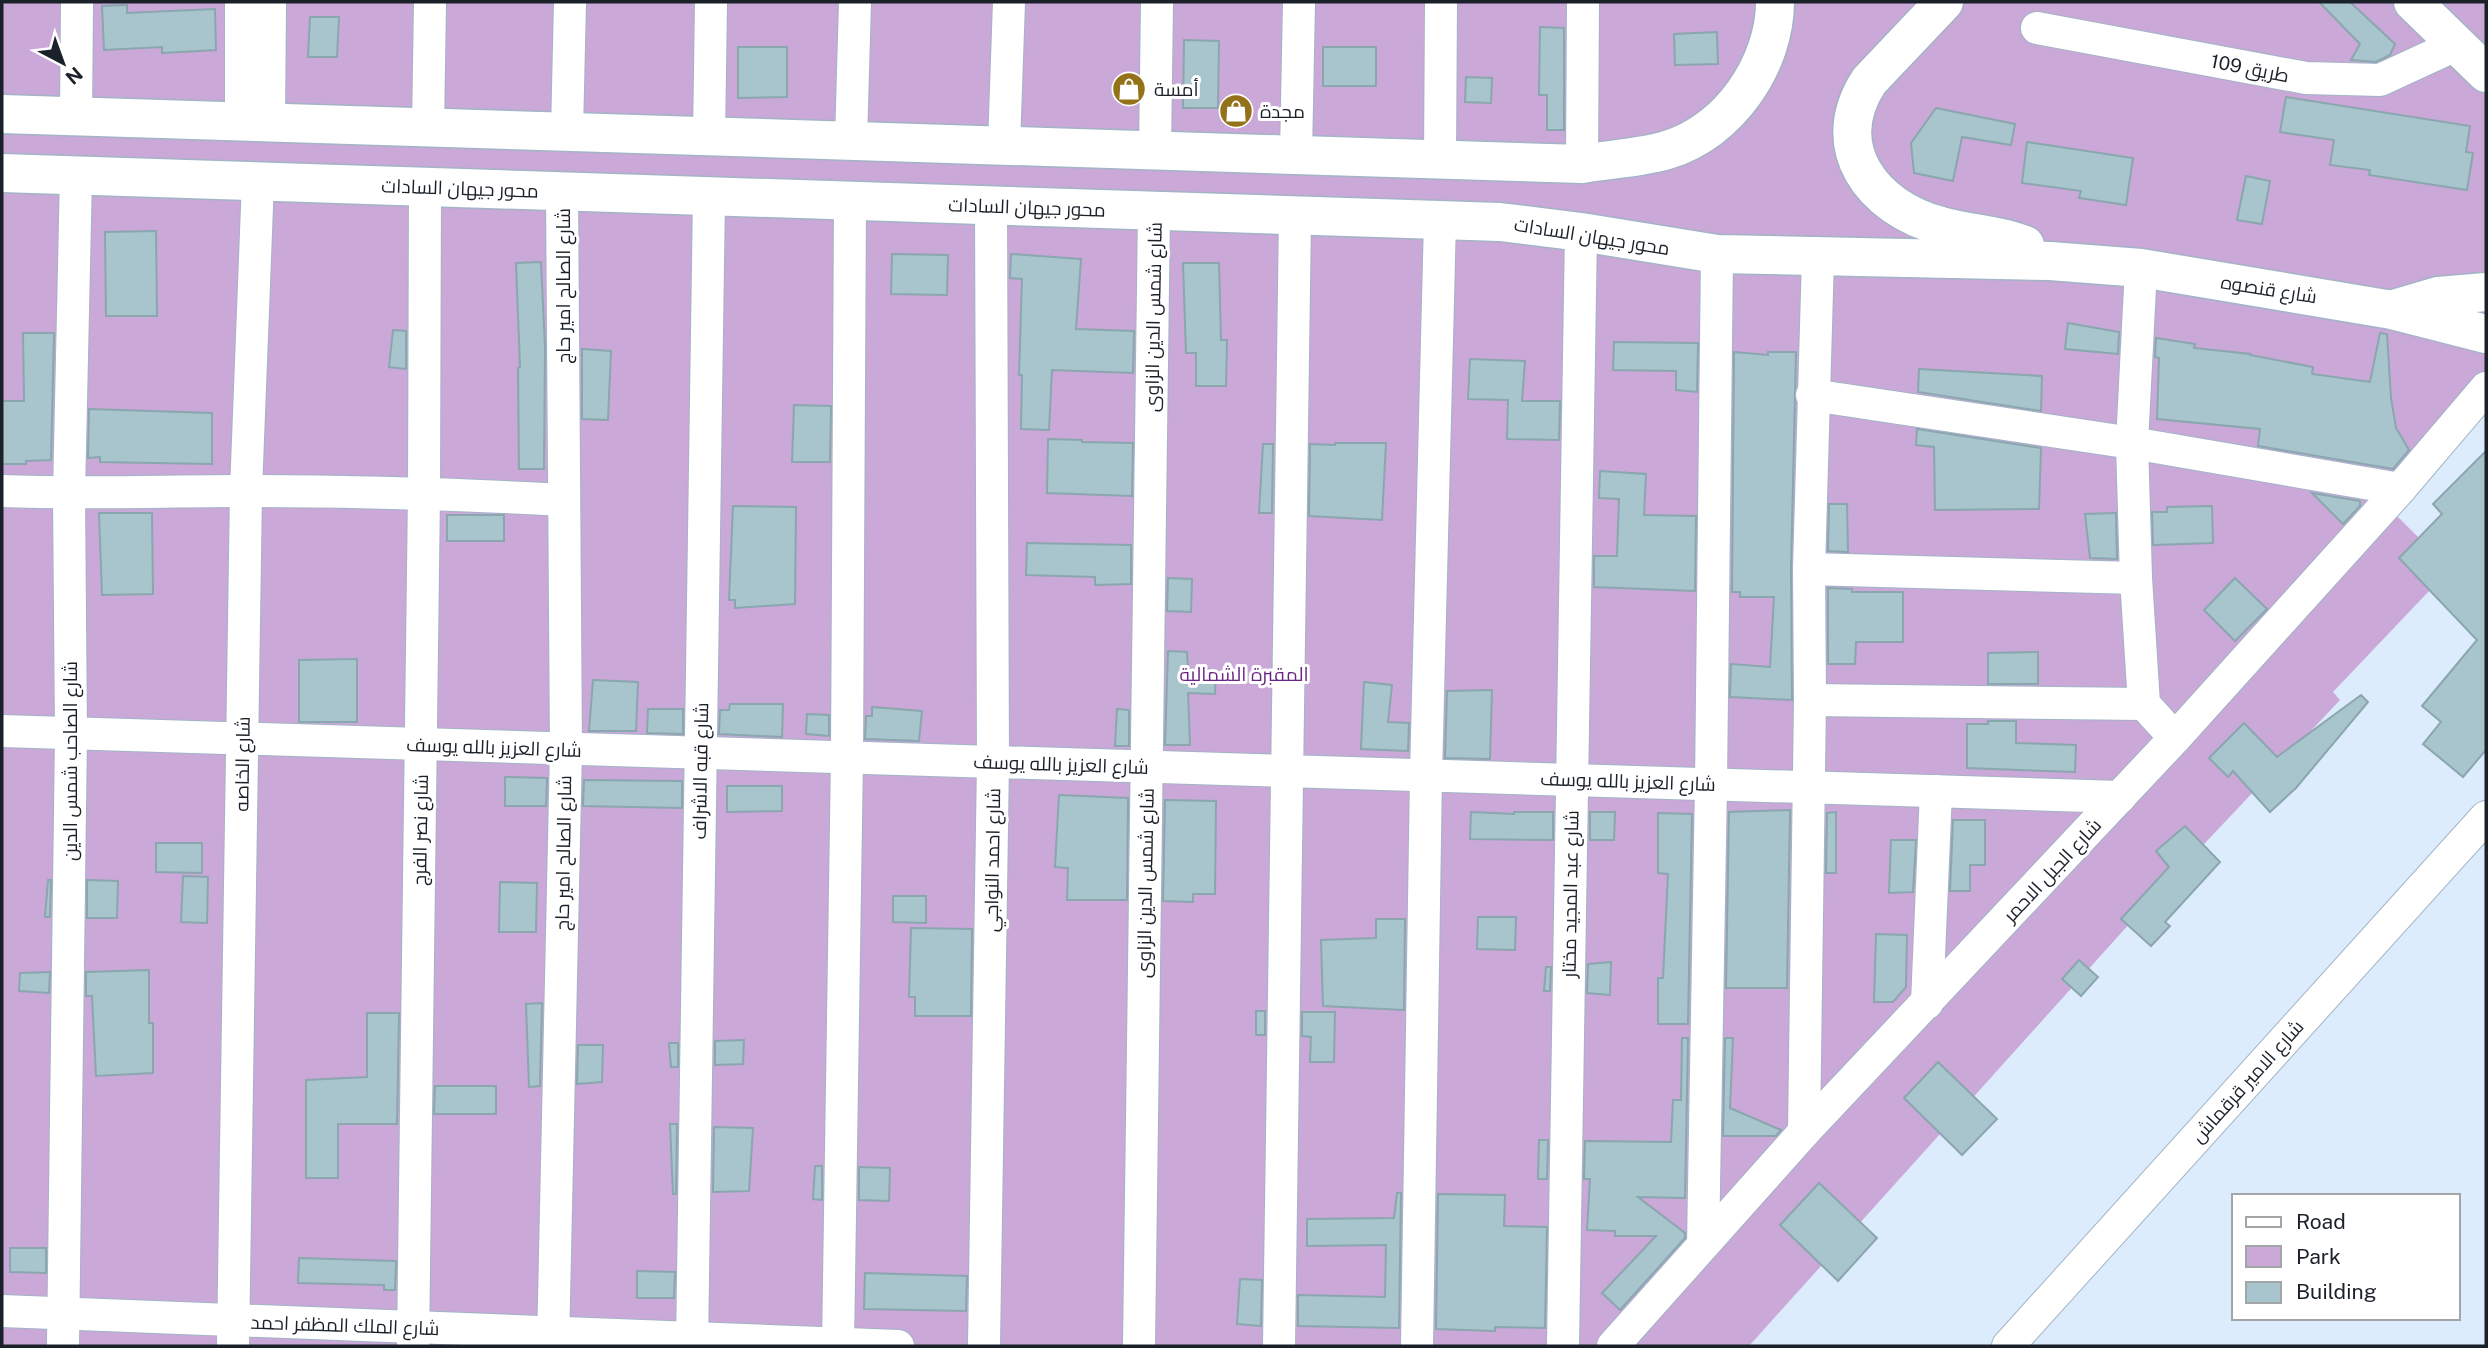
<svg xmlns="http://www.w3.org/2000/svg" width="2488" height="1348" viewBox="0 0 2488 1348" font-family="'Public Sans',Cairo,sans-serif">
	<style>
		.green { fill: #caa8d8 }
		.building { fill: #a8c5cd; stroke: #8aa6ae; stroke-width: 2 }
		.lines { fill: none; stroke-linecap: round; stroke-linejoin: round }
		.minor-casing { stroke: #a2b4c6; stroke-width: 34 }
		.major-casing { stroke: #a2b4c6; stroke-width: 41 }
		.minor { stroke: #fff; stroke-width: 32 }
		.major { stroke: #fff; stroke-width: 38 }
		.labels { text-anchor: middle; stroke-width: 6; stroke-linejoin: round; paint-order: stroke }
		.street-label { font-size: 19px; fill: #1a2128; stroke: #fff }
		.poi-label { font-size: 19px; fill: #1a2128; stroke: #fff; text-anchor: start }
		.park-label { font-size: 19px; fill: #6a2583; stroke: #fff }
	</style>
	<rect width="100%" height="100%" fill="#ddecfc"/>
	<polygon class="green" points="2,2 2486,2 2486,398 2389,508 2450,569 2333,692 2340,700 2140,912 1749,1346 2,1346"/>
	<g class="building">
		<polygon points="2319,2 2350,2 2395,44 2390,55 2376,62 2351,60 2360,44"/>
		<polygon points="127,5 127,13 215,9 216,50 162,53 162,47 104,50 102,6"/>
		<polygon points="310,17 339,17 337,57 308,57"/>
		<polygon points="1540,27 1564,28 1564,130 1547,130 1547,95 1539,95"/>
		<polygon points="1717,32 1718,64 1675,65 1674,34"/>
		<polygon points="1184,40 1219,41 1218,108 1183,108"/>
		<polygon points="738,47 787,47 787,97 738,98"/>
		<rect x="1323" y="47" width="53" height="39"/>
		<polygon points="1466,77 1492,78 1491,103 1465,102"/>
		<polygon points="2286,97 2470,126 2466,152 2473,153 2467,190 2369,175 2370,170 2330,165 2334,140 2280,132"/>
		<polygon points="1936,108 2015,124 2011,145 1962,137 1953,181 1914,173 1911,143"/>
		<polygon points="2027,142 2133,158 2126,205 2079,198 2081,191 2022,183"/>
		<polygon points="2246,176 2270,181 2262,224 2237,220"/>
		<polygon points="156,231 157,316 106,316 105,232"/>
		<polygon points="892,254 948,255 947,295 891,294"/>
		<polygon points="1011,254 1081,259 1076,329 1134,331 1133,373 1052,370 1049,430 1021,429 1022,375 1019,375 1022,279 1010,278"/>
		<polygon points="541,262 545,348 544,469 519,469 518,368 520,367 516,263"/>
		<polygon points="1183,263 1219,263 1221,340 1227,340 1226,386 1196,386 1196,353 1186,353"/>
		<polygon points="2068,323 2119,332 2118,354 2065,349"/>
		<polygon points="393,330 406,331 406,369 389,367"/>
		<polygon points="23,333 54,333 51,460 26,461 26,464 2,464 2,401 24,401"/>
		<polygon points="2380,333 2387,334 2391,398 2396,428 2409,450 2393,469 2258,446 2260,429 2157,419 2159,358 2155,357 2156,338 2195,344 2194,348 2250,354 2250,355 2313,367 2312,374 2370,382"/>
		<polygon points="1614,342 1698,343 1697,392 1676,390 1676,371 1613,370"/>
		<polygon points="582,349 611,351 608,420 582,419"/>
		<polygon points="1734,352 1768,355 1768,352 1796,352 1791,569 1792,700 1730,697 1731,664 1770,667 1774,597 1740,597 1740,592 1732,592"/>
		<polygon points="1470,359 1525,361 1522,401 1560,401 1559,440 1507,439 1508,400 1468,399"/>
		<polygon points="1919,369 2042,376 2041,411 1918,392"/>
		<polygon points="794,405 831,406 830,462 792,462"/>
		<polygon points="89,409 212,413 212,464 100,462 100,457 88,458"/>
		<polygon points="1917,429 2041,448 2039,509 1935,510 1934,447 1916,445"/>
		<polygon points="1048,439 1082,440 1082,442 1133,443 1132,496 1047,493"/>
		<polygon points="1335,443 1386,443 1382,520 1309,516 1310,444 1335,445"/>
		<polygon points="1263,444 1273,444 1272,513 1259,513"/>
		<polygon points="2486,451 2486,750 2463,777 2423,744 2441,722 2422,706 2477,640 2399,558 2442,514 2433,504"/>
		<polygon points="1600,471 1646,474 1644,515 1696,516 1695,591 1594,587 1594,556 1617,556 1619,499 1599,498"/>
		<polygon points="2312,493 2360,501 2360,506 2343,524"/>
		<polygon points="1829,504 1847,504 1848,552 1828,551"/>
		<polygon points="733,506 796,507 795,604 735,608 735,600 729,600"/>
		<polygon points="2212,506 2213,543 2153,545 2152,512 2167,512 2167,507"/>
		<polygon points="99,513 152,513 153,594 102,595"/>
		<polygon points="2116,513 2117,559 2090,558 2085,514"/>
		<rect x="447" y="515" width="57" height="26"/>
		<polygon points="1027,543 1131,545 1131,584 1095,585 1095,577 1026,575"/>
		<polygon points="1168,578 1192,579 1191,612 1167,611"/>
		<polygon points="2235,578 2267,609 2235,641 2204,610"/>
		<polygon points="1828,588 1852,589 1852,592 1903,592 1903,642 1856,642 1855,664 1828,664"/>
		<polygon points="1168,651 1187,652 1188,669 1216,670 1215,694 1188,693 1190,745 1165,745"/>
		<polygon points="2038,652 2038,684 1988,684 1988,653"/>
		<polygon points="357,659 357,722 299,722 299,660"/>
		<polygon points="593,680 638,682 636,731 589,731"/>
		<polygon points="1364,682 1392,685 1388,722 1409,723 1408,751 1361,749"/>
		<polygon points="1492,690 1490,759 1445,758 1447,691"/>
		<polygon points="2361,695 2368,702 2296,788 2270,812 2233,771 2228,777 2209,758 2244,723 2277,757"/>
		<polygon points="730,704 783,704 782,737 719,734 720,710 729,710"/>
		<polygon points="872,707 922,711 919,741 865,739 866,716 872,716"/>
		<polygon points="648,709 683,709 683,734 647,733"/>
		<polygon points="1117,709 1129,710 1129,746 1115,746"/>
		<polygon points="807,714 829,715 829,736 806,734"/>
		<polygon points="1988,721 2016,721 2016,743 2076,745 2075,772 1967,768 1967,724 1988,724"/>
		<polygon points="505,777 547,778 546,806 505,806"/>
		<polygon points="584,780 682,781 682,808 583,806"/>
		<polygon points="727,786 782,786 782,811 727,812"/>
		<polygon points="1059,795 1128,798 1127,900 1067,900 1068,868 1055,867"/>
		<polygon points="1165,800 1216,801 1215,894 1193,894 1193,902 1163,901"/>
		<polygon points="1790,810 1787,988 1726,988 1729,812"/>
		<polygon points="1471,812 1514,814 1514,812 1553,812 1553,840 1470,839"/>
		<polygon points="1590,812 1615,812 1614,840 1590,840"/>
		<polygon points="1836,812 1836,873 1826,873 1827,813"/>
		<polygon points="1658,813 1692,814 1688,1024 1658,1024 1658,978 1663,978 1668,874 1658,873"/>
		<polygon points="1953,820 1985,820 1985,865 1970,865 1970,891 1950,891"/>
		<polygon points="2185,826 2220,862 2165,922 2170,926 2151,946 2121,919 2169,867 2156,851"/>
		<polygon points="1891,840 1916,840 1913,892 1889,893"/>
		<polygon points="156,843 202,843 202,873 156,872"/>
		<polygon points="183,876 208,877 207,923 181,922"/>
		<polygon points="48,880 51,880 50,917 45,917"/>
		<polygon points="87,880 118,881 117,918 87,918"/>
		<polygon points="500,882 537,883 536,932 499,932"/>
		<polygon points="893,896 926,896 926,923 893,922"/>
		<polygon points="1478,917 1516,917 1515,950 1477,949"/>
		<polygon points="1376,919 1405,919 1404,1010 1323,1006 1321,940 1376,938"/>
		<polygon points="911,928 972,929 971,1016 915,1016 915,997 909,997"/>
		<polygon points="1876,934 1907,935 1906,987 1893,1002 1874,1002"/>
		<polygon points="2079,960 2098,977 2081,996 2062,979"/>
		<polygon points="1611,962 1610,995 1587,993 1588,964"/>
		<polygon points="1546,967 1551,967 1550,991 1544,991"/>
		<polygon points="149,970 149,1023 153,1023 153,1073 96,1076 92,996 86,996 86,972"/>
		<polygon points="50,972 49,993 19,991 20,973"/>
		<polygon points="542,1003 540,1086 529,1087 526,1004"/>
		<rect x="1256" y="1011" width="9" height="24"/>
		<polygon points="1302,1012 1335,1012 1334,1062 1310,1062 1311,1037 1302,1036"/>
		<polygon points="367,1013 399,1013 397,1124 338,1124 338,1178 306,1178 306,1080 367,1077"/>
		<polygon points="1682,1038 1688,1038 1685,1198 1638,1197 1685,1233 1685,1238 1620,1310 1602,1293 1656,1236 1615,1236 1615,1231 1587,1230 1590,1179 1584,1179 1585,1141 1671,1142 1673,1100 1681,1100"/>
		<polygon points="1725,1038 1733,1038 1730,1108 1781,1130 1776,1136 1723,1136"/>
		<polygon points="744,1040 743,1064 715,1065 715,1041"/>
		<polygon points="669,1043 678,1043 678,1067 671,1067"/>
		<polygon points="578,1045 603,1045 602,1082 577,1084"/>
		<polygon points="1938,1062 1997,1119 1962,1155 1904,1098"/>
		<polygon points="435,1086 496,1086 496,1114 434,1114"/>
		<polygon points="670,1124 677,1124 676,1194 673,1194"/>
		<polygon points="714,1127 753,1128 749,1191 713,1192"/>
		<polygon points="1539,1140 1548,1140 1547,1179 1538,1179"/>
		<polygon points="815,1166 822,1166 822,1200 813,1199"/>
		<polygon points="859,1167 890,1168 889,1201 859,1200"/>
		<polygon points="1819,1183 1877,1238 1838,1281 1780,1225"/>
		<polygon points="1397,1193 1401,1193 1399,1328 1298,1326 1298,1295 1385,1297 1386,1245 1307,1246 1307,1219 1394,1218"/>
		<polygon points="1438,1194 1505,1195 1504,1226 1547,1227 1545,1328 1495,1327 1495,1331 1436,1329"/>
		<polygon points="10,1248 46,1248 46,1273 10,1272"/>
		<polygon points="299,1258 396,1261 395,1290 384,1290 384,1285 298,1283"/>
		<polygon points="637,1271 675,1272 674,1298 637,1298"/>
		<polygon points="865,1273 967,1276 966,1311 864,1309"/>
		<polygon points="1240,1279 1262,1280 1261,1326 1237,1324"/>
	</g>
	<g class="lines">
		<g class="minor-casing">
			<g id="minor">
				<polyline points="2037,28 2306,78 2380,80 2458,44"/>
				<polyline points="76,117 77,2"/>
				<polyline points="241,122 241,2"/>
				<polyline points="269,123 270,2"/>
				<polyline points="428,128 430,2"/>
				<polyline points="567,132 570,2"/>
				<polyline points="709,137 711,2"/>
				<polyline points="851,141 855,2"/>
				<polyline points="1004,145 1009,2"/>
				<polyline points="1155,151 1157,2"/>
				<polyline points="1296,155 1299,2"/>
				<polyline points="1440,159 1441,2"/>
				<polyline points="1582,164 1583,2"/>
				<polyline points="2141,268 2132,443 2136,578 2144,704 2175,738"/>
				<polyline points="1812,395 2132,443 2400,489"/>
				<path d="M2 491C83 494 164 491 245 491 352 491 457 494 563 500"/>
				<polyline points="1809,569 2136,578"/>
				<polyline points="1810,700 2144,704"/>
				<polyline points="2,731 2120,797"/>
				<polyline points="1927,1003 1936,791"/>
				<polyline points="1804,1132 1810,700 1809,569 1818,257"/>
				<polyline points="1703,1245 1711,784 1717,254"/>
				<polyline points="2,1311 898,1346"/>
				<polyline points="63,1346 71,734 69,494 76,175"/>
				<polyline points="233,1346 246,491 258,181"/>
				<polyline points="413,1346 424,493 425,187"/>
				<polyline points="553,1346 566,749 562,191"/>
				<polyline points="692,1346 709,196"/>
				<polyline points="838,1346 847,757 850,201"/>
				<polyline points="984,1346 993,762 991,205"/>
				<polyline points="1139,1346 1154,211"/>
				<polyline points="1279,1346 1295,216"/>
				<polyline points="1417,1346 1426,775 1440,220"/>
				<polyline points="1563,1346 1581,232"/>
				<polyline points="1613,1346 1804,1132 2175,738 2400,489 2486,388"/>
				<polyline points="2008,1346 2486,817"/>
			</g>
		</g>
		<g class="major-casing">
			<g id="major">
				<path d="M1944 2 1869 81C1826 147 1872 208 1941 226 1969 234 1998 234 2025 245"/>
				<polyline points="2413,2 2486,73"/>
				<path d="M2 114 1582 164C1610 159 1641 158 1667 150 1729 132 1775 64 1775 2"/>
				<polyline points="2,173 1500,222 1581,232 1717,254 2050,261 2141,268 2392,310 2486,334"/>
				<polyline points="2394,309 2438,296 2486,292"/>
			</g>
		</g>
		<use href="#minor" class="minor"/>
		<use href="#major" class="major"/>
	</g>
	<defs>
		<g id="shop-disc" transform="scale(1.75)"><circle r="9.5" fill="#937219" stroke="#fff"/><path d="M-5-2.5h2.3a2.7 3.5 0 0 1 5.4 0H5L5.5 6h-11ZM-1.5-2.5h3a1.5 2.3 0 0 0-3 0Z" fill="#fff"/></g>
	</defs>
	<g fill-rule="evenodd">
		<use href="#shop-disc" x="1129" y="89"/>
		<use href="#shop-disc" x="1236" y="111"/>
	</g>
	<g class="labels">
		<g class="street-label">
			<text transform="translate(2250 68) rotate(11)" y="7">طريق 109</text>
			<text transform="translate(460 188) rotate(2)" y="7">محور جيهان السادات</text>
			<text transform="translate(1027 207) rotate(2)" y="7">محور جيهان السادات</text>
			<text transform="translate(1592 236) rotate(9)" y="7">محور جيهان السادات</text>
			<text transform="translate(563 286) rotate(-90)" y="7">شارع الصالح امير حاج</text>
			<text transform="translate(2269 289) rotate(9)" y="7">شارع قنصوه</text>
			<text transform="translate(1153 317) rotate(-89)" y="7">شارع شمس الدين الزاوى</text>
			<text transform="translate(494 747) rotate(2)" y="7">شارع العزيز بالله يوسف</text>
			<text transform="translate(70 761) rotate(-90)" y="7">شارع الصاحب شمس الدين</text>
			<text transform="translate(242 764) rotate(-89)" y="7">شارع الخاصه</text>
			<text transform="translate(1061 764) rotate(2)" y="7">شارع العزيز بالله يوسف</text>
			<text transform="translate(700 771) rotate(-89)" y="7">شارع قبه الاشراف</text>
			<text transform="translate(1628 781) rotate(2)" y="7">شارع العزيز بالله يوسف</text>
			<text transform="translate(420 830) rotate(-89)" y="7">شارع نصر الفرج</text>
			<text transform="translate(563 853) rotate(-89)" y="7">شارع الصالح امير حاج</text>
			<text transform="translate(992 860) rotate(-89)" y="7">شارع احمد النواجي</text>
			<text transform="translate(2052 870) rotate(-47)" y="7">شارع الجبل الاحمر</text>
			<text transform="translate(1145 883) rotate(-89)" y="7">شارع شمس الدين الزاوى</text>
			<text transform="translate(1570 894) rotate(-89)" y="7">شارع عبد المجيد مختار</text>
			<text transform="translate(2247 1081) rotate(-48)" y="7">شارع الامير قرقماش</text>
			<text transform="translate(345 1325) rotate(2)" y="7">شارع الملك المظفر احمد</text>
		</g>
		<g class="poi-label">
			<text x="1154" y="96">أمسة</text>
			<text x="1260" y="118">مجدة</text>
		</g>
		<g class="park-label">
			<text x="1244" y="681">المقبرة الشمالية</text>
		</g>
	</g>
	<rect width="2488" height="1348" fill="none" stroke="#1a2128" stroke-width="7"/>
	<rect x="2232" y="1194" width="228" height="126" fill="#ffffff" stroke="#a3a6a9" stroke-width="2"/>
	<rect x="2246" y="1217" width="35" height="10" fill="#ffffff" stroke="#a3a6a9" stroke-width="2"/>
	<text x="2296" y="1229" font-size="21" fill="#1a2128">Road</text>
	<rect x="2246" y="1246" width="35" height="21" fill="#caa8d8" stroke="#a3a6a9" stroke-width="2"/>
	<text x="2296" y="1264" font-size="21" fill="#1a2128">Park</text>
	<rect x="2246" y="1282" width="35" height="21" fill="#a8c5cd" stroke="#a3a6a9" stroke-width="2"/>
	<text x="2296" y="1299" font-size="21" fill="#1a2128">Building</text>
	<g transform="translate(63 63) rotate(139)" stroke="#ffffff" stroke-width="5" paint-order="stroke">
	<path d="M0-5L12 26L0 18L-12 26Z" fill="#1a2128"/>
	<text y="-10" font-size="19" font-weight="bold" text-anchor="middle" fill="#1a2128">N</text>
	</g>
</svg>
